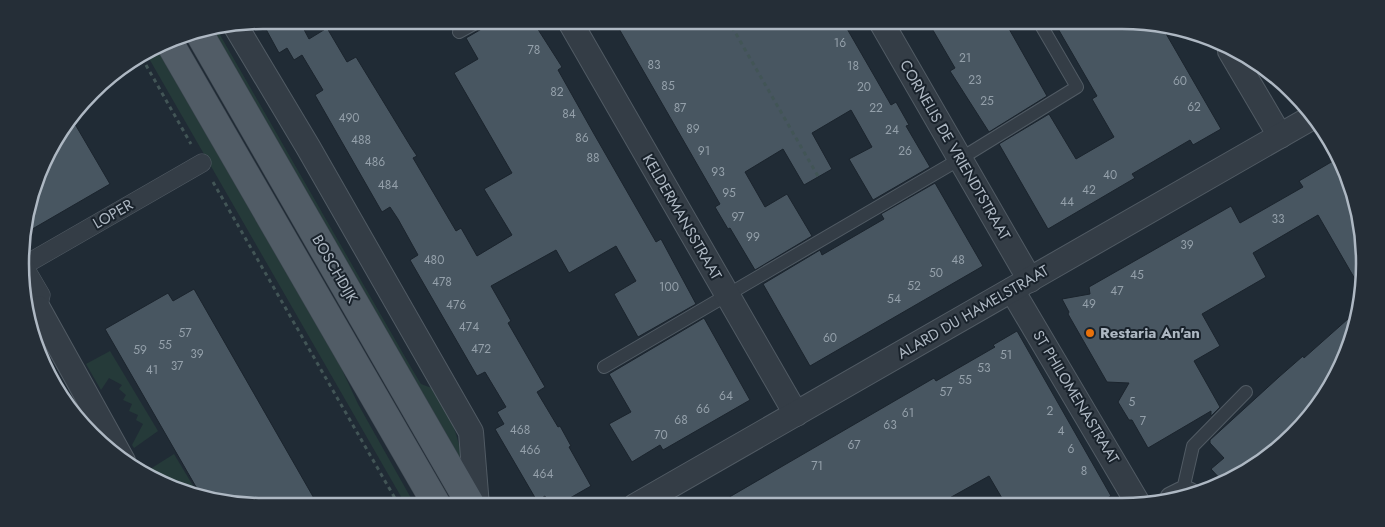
<svg xmlns="http://www.w3.org/2000/svg" width="1385" height="527" viewBox="0 0 1385 527" font-family="Jost,sans-serif">
	<style>
		.green { fill: #253a39 }
		.building { fill: #485661; stroke: #1b242d }
		.lines { fill: none; stroke-linecap: round; stroke-linejoin: round }
		.service-casing { stroke: #515b64; stroke-width: 14 }
		.pedestrian-casing { stroke: #515b64; stroke-width: 19 }
		.minor-casing { stroke: #515b64; stroke-width: 26 }
		.primary-casing { stroke: #3d4650; stroke-width: 29 }
		.path { stroke: #425556; stroke-width: 3; stroke-dasharray: 4 4; stroke-linecap: butt }
		.service { stroke: #343d46; stroke-width: 12 }
		.pedestrian { stroke: #343d46; stroke-width: 18 }
		.minor { stroke: #343d46; stroke-width: 24 }
		.primary { stroke: #515c66; stroke-width: 28 }
		.food-dot { fill: #e8710a; stroke: #19222b; stroke-width: 2 }
		.labels { text-anchor: middle; stroke-width: 4; stroke-linejoin: round; paint-order: stroke }
		.number-label { font-size: 12px; fill: #94a0aa }
		.street-label { font-size: 15px; fill: #aeb8c3; stroke: #19222b }
		.poi-label { font-size: 15px; font-weight: bold; fill: #aeb8c3; stroke: #19222b; text-anchor: start }
		.rim { fill: none; stroke: #aeb8c3; stroke-width: 2.5 }
	</style>
	<rect width="100%" height="100%" fill="#202b35"/>
	<g class="green">
		<path d="M216 28 412 369 421 384 437 390C453 419 461 446 466 479L205 30Z"/>
		<polygon points="164,45 337,359 358,404 416,507 407,507 147,55"/>
		<polygon points="110,351 158,431 134,448 132,445 143,424 136,420 138,415 129,411 132,404 123,400 126,395 119,389 122,385 109,378 101,390 86,364"/>
		<polygon points="174,454 201,499 177,487 177,484 164,476 161,479 147,471"/>
	</g>
	<g class="building">
		<polygon points="261,20 299,20 309,39 327,28 347,62 356,57 411,147 417,156 413,158 456,231 461,228 477,256 512,235 484,189 512,173 454,73 478,59 466,38 485,27 489,20 532,20 562,67 558,70 594,134 656,242 661,239 696,304 638,337 614,294 636,281 616,246 569,273 556,250 491,286 511,321 508,323 545,387 537,392 558,427 560,426 571,446 569,447 591,486 556,506 551,506 545,496 537,501 495,429 504,424 497,412 506,407 485,372 477,376 410,260 418,255 398,219 390,207 382,212 315,95 323,90 302,55 294,60 287,48 279,53"/>
		<polygon points="614,20 842,20 891,105 896,102 909,125 906,126 930,167 873,200 849,159 872,147 851,110 812,133 832,169 804,185 783,149 745,172 765,207 787,194 812,236 755,270 730,228 728,229 715,207 720,204"/>
		<polygon points="927,20 1004,20 1047,96 989,132 950,71 955,68"/>
		<polygon points="1053,20 1122,20 1161,25 1221,129 1193,145 1190,140 1132,174 1135,178 1048,229 999,144 1049,114 1076,159 1114,137 1092,99 1097,96"/>
		<polygon points="72,119 110,184 22,235 52,142"/>
		<polygon points="1338,158 1363,232 1359,286 1318,215 1253,253 1266,277 1202,314 1220,346 1194,361 1220,407 1211,416 1211,411 1148,448 1132,420 1129,420 1118,402 1129,383 1107,382 1068,314 1069,312 1062,299 1090,294 1089,287 1231,206 1240,223 1303,187 1299,181"/>
		<polygon points="935,183 983,266 810,366 763,284 820,250 822,255 884,219 881,214"/>
		<polygon points="194,289 319,507 264,507 203,499 105,329 168,293 173,301"/>
		<polygon points="1358,310 1357,327 1324,399 1282,446 1224,483 1211,469 1224,458 1210,443 1210,440 1279,377 1303,356 1304,358"/>
		<polygon points="704,318 750,400 663,450 660,445 632,462 609,424 631,412 609,374"/>
		<polygon points="1017,331 1111,496 1095,505 1006,505 989,476 937,505 714,506 934,378 936,381 995,347 993,345"/>
	</g>
	<g class="lines">
		<g class="service-casing">
			<g id="service">
				<polyline points="459,32 481,20"/>
				<polyline points="604,367 960,159 1077,87 1038,20"/>
				<polyline points="1182,494 1193,446 1246,392"/>
			</g>
		</g>
		<g class="pedestrian-casing">
			<g id="pedestrian">
				<polyline points="23,266 202,163"/>
				<polyline points="24,266 41,295 38,308"/>
			</g>
		</g>
		<g class="minor-casing">
			<g id="minor">
				<polyline points="569,20 796,414"/>
				<polyline points="880,20 1030,280"/>
				<polyline points="235,25 308,147 471,432 477,506"/>
				<polyline points="1230,51 1280,136"/>
				<polyline points="1012,290 1139,505"/>
				<polyline points="26,315 38,308 123,461"/>
				<polyline points="1172,499 1182,494 1188,494"/>
				<polyline points="635,506 1311,118"/>
			</g>
		</g>
		<g class="primary-casing">
			<g id="primary">
				<polyline points="198,31 472,507"/>
				<polyline points="169,42 438,507"/>
			</g>
		</g>
		<g class="path">
			<polyline points="728,20 819,178"/>
			<polyline points="142,58 191,144"/>
			<polyline points="213,182 400,507"/>
			<polyline points="503,498 506,506"/>
		</g>
		<use href="#service" class="service"/>
		<use href="#pedestrian" class="pedestrian"/>
		<use href="#minor" class="minor"/>
		<use href="#primary" class="primary"/>
	</g>
	<circle class="food-dot" cx="1090" cy="333" r="5"/>
	<g class="labels">
		<g class="number-label">
			<text x="840" y="47">16</text>
			<text x="534" y="54">78</text>
			<text x="965" y="62">21</text>
			<text x="654" y="69">83</text>
			<text x="853" y="70">18</text>
			<text x="975" y="84">23</text>
			<text x="1180" y="85">60</text>
			<text x="668" y="90">85</text>
			<text x="864" y="91">20</text>
			<text x="557" y="96">82</text>
			<text x="987" y="105">25</text>
			<text x="1194" y="111">62</text>
			<text x="680" y="112">87</text>
			<text x="876" y="112">22</text>
			<text x="569" y="118">84</text>
			<text x="349" y="122">490</text>
			<text x="693" y="133">89</text>
			<text x="892" y="134">24</text>
			<text x="582" y="142">86</text>
			<text x="361" y="144">488</text>
			<text x="704" y="155">91</text>
			<text x="905" y="155">26</text>
			<text x="593" y="162">88</text>
			<text x="375" y="166">486</text>
			<text x="718" y="176">93</text>
			<text x="1110" y="179">40</text>
			<text x="388" y="189">484</text>
			<text x="1089" y="194">42</text>
			<text x="729" y="197">95</text>
			<text x="1067" y="206">44</text>
			<text x="738" y="221">97</text>
			<text x="1278" y="223">33</text>
			<text x="753" y="241">99</text>
			<text x="1187" y="249">39</text>
			<text x="434" y="264">480</text>
			<text x="958" y="264">48</text>
			<text x="936" y="277">50</text>
			<text x="1137" y="279">45</text>
			<text x="442" y="286">478</text>
			<text x="914" y="290">52</text>
			<text x="669" y="291">100</text>
			<text x="1117" y="295">47</text>
			<text x="894" y="303">54</text>
			<text x="1089" y="308">49</text>
			<text x="456" y="309">476</text>
			<text x="469" y="331">474</text>
			<text x="185" y="337">57</text>
			<text x="830" y="342">60</text>
			<text x="165" y="349">55</text>
			<text x="481" y="353">472</text>
			<text x="140" y="354">59</text>
			<text x="197" y="358">39</text>
			<text x="1006" y="359">51</text>
			<text x="177" y="370">37</text>
			<text x="984" y="372">53</text>
			<text x="152" y="374">41</text>
			<text x="965" y="384">55</text>
			<text x="946" y="396">57</text>
			<text x="726" y="400">64</text>
			<text x="1132" y="406">5</text>
			<text x="703" y="413">66</text>
			<text x="1050" y="415">2</text>
			<text x="908" y="417">61</text>
			<text x="681" y="424">68</text>
			<text x="1143" y="425">7</text>
			<text x="890" y="429">63</text>
			<text x="520" y="434">468</text>
			<text x="1061" y="435">4</text>
			<text x="661" y="439">70</text>
			<text x="854" y="449">67</text>
			<text x="1071" y="453">6</text>
			<text x="530" y="454">466</text>
			<text x="817" y="470">71</text>
			<text x="1084" y="475">8</text>
			<text x="543" y="478">464</text>
		</g>
		<g class="street-label">
			<text transform="translate(955 150) rotate(60)" y="5">CORNELIS DE VRIENDTSTRAAT</text>
			<text transform="translate(113 214) rotate(-30)" y="5">LOPER</text>
			<text transform="translate(682 217) rotate(60)" y="5">KELDERMANSSTRAAT</text>
			<text transform="translate(335 269) rotate(60)" y="5">BOSCHDIJK</text>
			<text transform="translate(973 312) rotate(-30)" y="5">ALARD DU HAMELSTRAAT</text>
			<text transform="translate(1076 397) rotate(59)" y="5">ST PHILOMENASTRAAT</text>
		</g>
		<g class="poi-label">
			<text x="1100" y="338">Restaria An'an</text>
		</g>
	</g>
	<path d="M0 0H1385V527H0ZM263 29H1122A234 234 0 0 1 1356 263V264A234 234 0 0 1 1122 498H263A234 234 0 0 1 29 264V263A234 234 0 0 1 263 29Z" fill="#252e37" fill-rule="evenodd"/>
	<path class="rim" d="M263 29H1122A234 234 0 0 1 1356 263V264A234 234 0 0 1 1122 498H263A234 234 0 0 1 29 264V263A234 234 0 0 1 263 29Z"/>
</svg>
